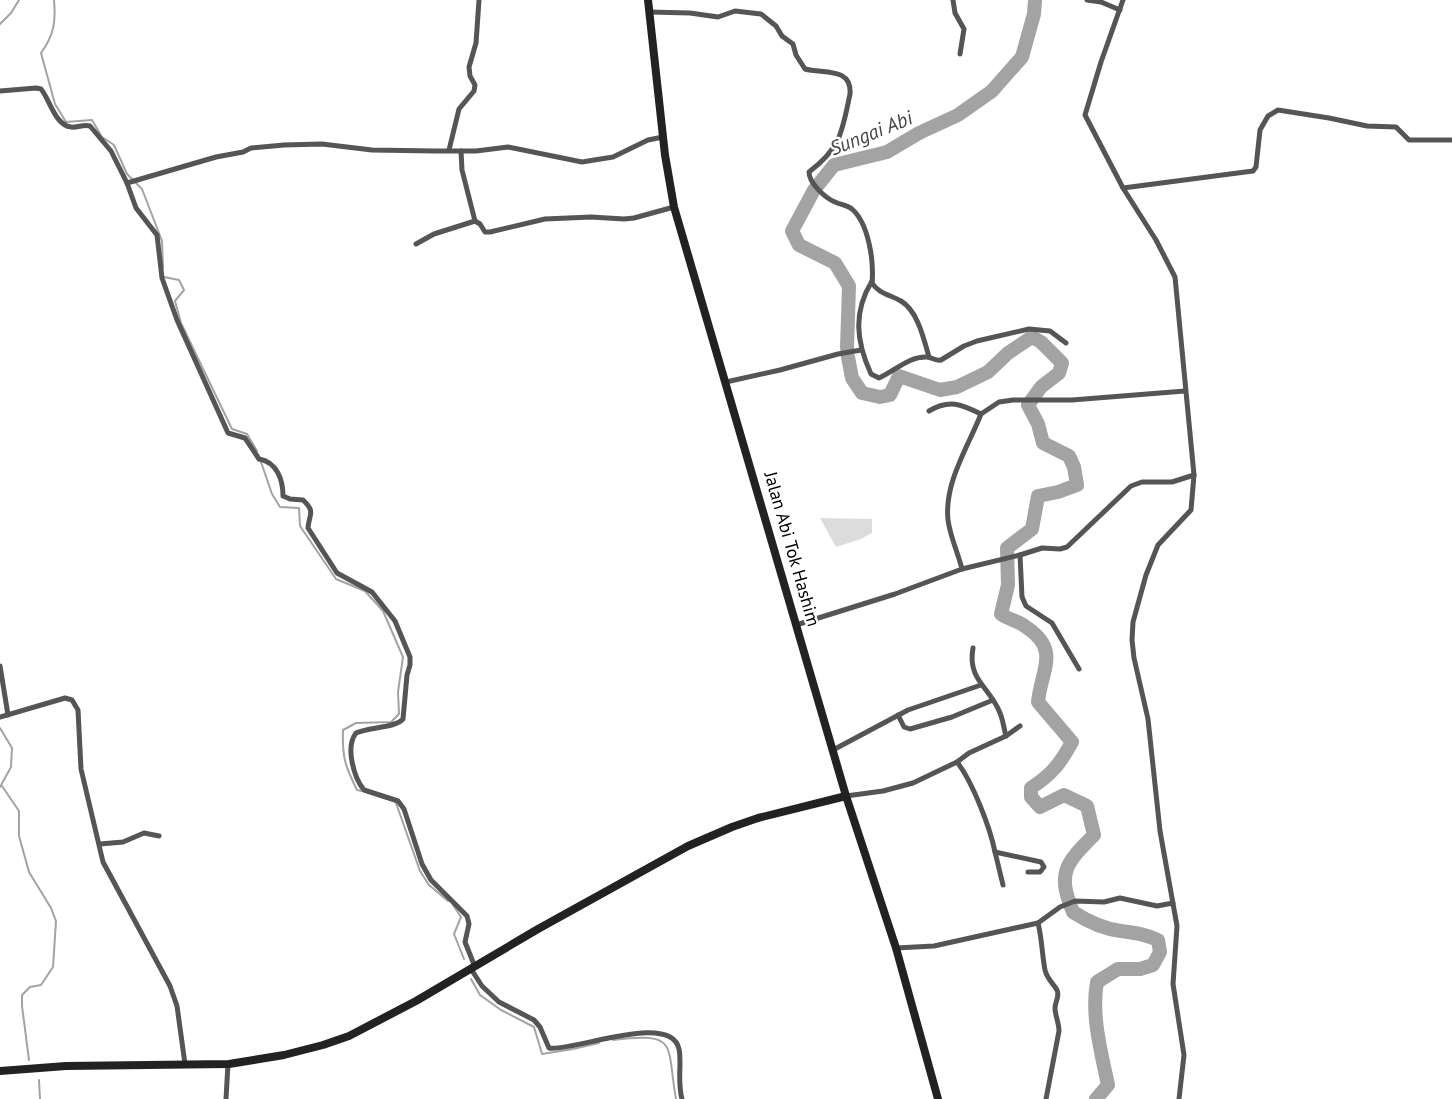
<svg xmlns="http://www.w3.org/2000/svg" width="1452" height="1099" viewBox="0 0 1452 1099" font-family="'PT Sans',sans-serif">
	<style>
		.green { fill: #dcdcdc }
		.lines { fill: none; stroke-linecap: round; stroke-linejoin: round }
		.stream { stroke: #a3a3a3; stroke-width: 2 }
		.river { stroke: #a3a3a3; stroke-width: 14 }
		.street { stroke: #555; stroke-width: 5 }
		.secondary { stroke: #222; stroke-width: 8 }
		.labels { text-anchor: middle; stroke-width: 4.5; stroke-linejoin: round; paint-order: stroke }
		.street-label { font-size: 18px; fill: #000; stroke: #fff }
		.water-label { font-size: 20px; font-style: italic; fill: #444; stroke: #fff }
	</style>
	<rect width="100%" height="100%" fill="#fff"/>
	<polygon class="green" points="820,518 872,519 872,533 861,539 836,547"/>
	<g class="lines">
		<g class="stream">
			<path d="M54 0C56 22 54 35 41 53L55 104 66 122 92 120 102 137 114 145 127 174 142 189 162 241 163 268"/>
			<polyline points="0,24 11,13 19,0"/>
			<polyline points="164,277 179,280 184,290 175,301 181,323 232,429 247,434 257,451"/>
			<path d="M261 462 272 494 280 507 299 508 300 526 336 579 365 591 383 611 403 657 398 692 399 714 391 722 356 723 343 730C342 757 345 766 357 790L362 791"/>
			<polyline points="0,728 12,748 11,767 0,787"/>
			<polyline points="2,786 19,811 19,836 29,872 51,908 56,921 53,967 41,985 30,987 22,995 22,1006 29,1060"/>
			<polyline points="396,803 420,871 429,885 448,901"/>
			<polyline points="453,905 461,917 454,934 464,959"/>
			<polyline points="471,979 480,995 501,1010 534,1027 542,1054 573,1049 599,1043"/>
			<path d="M613 1040C680 1032 666 1044 676 1099"/>
			<polyline points="39,1080 40,1099"/>
		</g>
		<g class="river">
			<polyline points="847,348 849,286 835,263 799,245 792,231 814,190 834,165 887,152 919,133 958,115 992,91 1022,57 1034,14 1035,0"/>
			<path d="M848 357 852 378 862 393 880 397 890 395 899 376 940 390 957 387 988 372 1008 353 1032 337 1041 342 1062 363 1059 373 1041 387 1028 405 1038 424 1043 443 1069 456 1074 467 1077 485 1058 492 1038 496 1032 529 1007 548 1008 585 1001 614C1009 620 1019 621 1026 627 1061 650 1041 670 1038 702L1072 742C1060 764 1052 774 1031 788V797L1040 807 1064 795 1087 806 1094 835C1065 864 1057 873 1073 912 1087 921 1104 929 1121 931 1135 933 1145 934 1158 940L1160 952 1153 965 1140 969H1118L1097 982C1091 1016 1101 1051 1108 1085L1096 1099"/>
		</g>
		<g class="street">
			<polyline points="953,0 955,13 964,29 960,54"/>
			<polyline points="1087,0 1101,2 1120,10"/>
			<polyline points="1123,0 1101,62 1085,115 1123,188 1156,240 1175,277 1194,475 1191,510 1158,545 1146,575 1133,622 1132,640 1134,658 1148,719 1160,831 1177,926 1173,984 1184,1055 1179,1099"/>
			<path d="M649 12 690 13 718 17 735 11 761 14 776 26 782 36 793 44 796 55 805 69C824 74 852 67 850 94 842 132 841 148 809 172 809 183 825 198 835 202 841 205 847 205 852 209 869 224 874 262 872 283 879 294 891 295 901 301 918 311 924 340 929 357"/>
			<path d="M0 91 36 88 41 89C50 100 55 125 71 127 78 128 83 124 90 126L111 151 127 183 136 208 157 235 162 278 177 320 228 433 245 438 259 459C277 462 283 480 283 496L290 499 303 500C316 512 309 514 308 528L337 573 372 592 395 621 410 657V665L407 675 403 719C396 728 368 727 356 733 345 747 354 778 364 790L398 801 404 809 422 864 431 880 467 916 469 924 465 942 475 967"/>
			<polyline points="449,150 459,109 474,91 475,85 470,76 469,67 476,43 479,0"/>
			<polyline points="127,183 216,157 243,152 251,148 284,145 322,144 372,150 435,151 476,151 508,147 582,162 613,157 648,140 663,137"/>
			<polyline points="1123,188 1253,171 1256,167 1260,130 1268,116 1278,110 1329,118 1367,126 1396,127 1409,140 1452,140"/>
			<polyline points="475,221 480,224 485,232 490,232 545,219 591,217 624,219 634,218 674,207"/>
			<polyline points="416,244 434,234 475,221 462,170 461,151"/>
			<path d="M872 281C853 312 856 341 871 374L879 378C895 371 909 356 927 357 933 358 936 361 941 360L964 346 977 341 1029 329 1050 331 1066 343"/>
			<polyline points="726,382 780,370 838,354 861,350"/>
			<path d="M929 411C949 399 961 404 981 414"/>
			<polyline points="1020,555 1042,548 1060,549 1067,547 1131,486 1142,482 1172,482 1194,475"/>
			<path d="M962 569C958 553 950 536 948 520 944 483 968 447 981 414L999 402 1013 400H1072L1185 391"/>
			<polyline points="796,625 895,594 962,569 1020,555 1022,597 1026,606 1052,623 1079,669"/>
			<path d="M973 648C967 680 990 687 1000 713 1003 720 1004 729 1006 736"/>
			<polyline points="0,666 8,715"/>
			<polyline points="898,715 904,727 910,729 952,717 993,700"/>
			<polyline points="0,717 65,698 72,700 78,710 81,769 103,862 170,986 177,1006 185,1064"/>
			<polyline points="833,750 908,710 981,685"/>
			<path d="M957 762C972 781 990 827 995 852L1041 862 1044 867 1040 872H1028"/>
			<polyline points="846,796 883,791 913,783 957,762 969,753 1006,736 1020,726"/>
			<polyline points="100,844 123,842 144,833 159,836"/>
			<polyline points="995,852 1003,885"/>
			<path d="M1038 923C1042 939 1042 954 1045 970 1047 979 1053 983 1057 990 1060 996 1055 1002 1055 1008 1055 1015 1059 1023 1059 1031L1046 1099"/>
			<polyline points="896,948 934,946 1038,923 1060,907 1075,901 1104,902 1120,898 1157,906 1173,903"/>
			<path d="M471 969 482 986 499 1002 534 1020 540 1027 549 1048C573 1052 671 1011 679 1049 682 1063 677 1081 682 1099"/>
			<polyline points="226,1099 228,1064"/>
		</g>
		<g class="secondary">
			<polyline points="648,0 665,155 674,207 846,796 896,948 938,1099"/>
			<polyline points="0,1071 66,1066 229,1064 284,1055 323,1045 349,1036 416,1001 538,929 688,846 732,827 758,818 846,796"/>
		</g>
	</g>
	<g class="labels">
		<g class="street-label">
			<text transform="translate(792 549) rotate(74)" y="6">Jalan Abi Tok Hashim</text>
		</g>
		<g class="water-label">
			<text transform="translate(871 133) rotate(-22)" y="7">Sungai Abi</text>
		</g>
	</g>
</svg>
